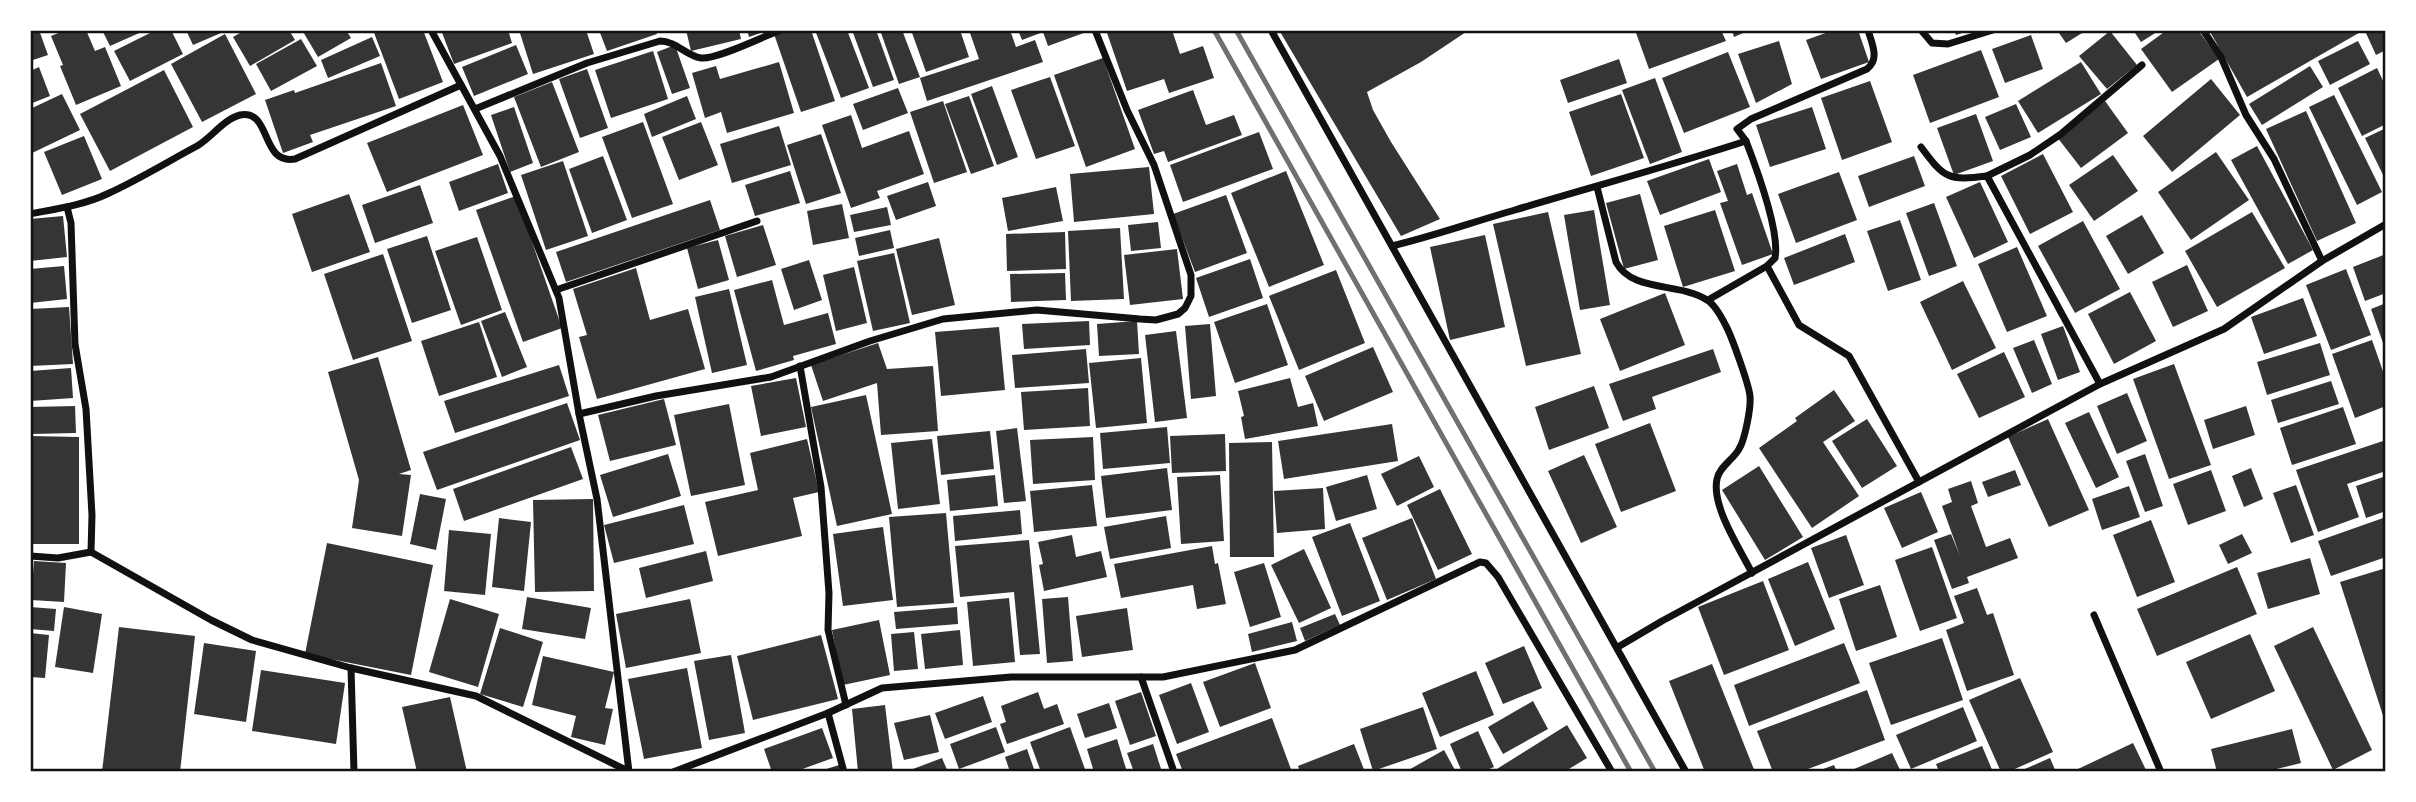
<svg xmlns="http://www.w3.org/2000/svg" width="2416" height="802" viewBox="0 0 2416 802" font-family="'Alegreya Sans',sans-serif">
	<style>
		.building { fill: #353535 }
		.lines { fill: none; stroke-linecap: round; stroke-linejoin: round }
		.minor { stroke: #111; stroke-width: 7 }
		.rail { stroke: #707070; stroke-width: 5 }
		.neatline { fill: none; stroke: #111; stroke-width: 2.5 }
	</style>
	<rect width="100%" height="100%" fill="#fff"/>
	<g class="building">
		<polygon points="30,30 39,30 48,55 30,61"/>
		<polygon points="66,30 86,30 95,51 105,47 121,86 76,105 60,66 63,65 51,36"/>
		<polygon points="102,30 146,30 110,46"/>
		<polygon points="156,30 171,30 183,54 130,81 114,51"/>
		<polygon points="186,30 228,30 193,45"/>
		<polygon points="245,30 289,30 295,40 250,66 233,37"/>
		<polygon points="302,30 346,30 351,38 318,57"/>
		<polygon points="373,30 423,30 443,82 399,99"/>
		<polygon points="441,30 508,30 512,43 454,64"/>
		<polygon points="519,30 586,30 594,54 533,74"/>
		<polygon points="599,30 656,30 657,34 607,51"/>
		<polygon points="686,30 739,30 741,39 691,51"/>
		<polygon points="747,30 769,30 749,37"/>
		<polygon points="786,30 811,30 835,101 801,112 774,34"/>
		<polygon points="815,30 847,30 869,88 841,98"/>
		<polygon points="852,30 876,30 894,80 873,87"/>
		<polygon points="880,30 902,30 920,77 899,84"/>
		<polygon points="911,30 960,30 969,57 926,72"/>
		<polygon points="969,30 1010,30 1016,47 1035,40 1043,62 927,101 920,78 979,59"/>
		<polygon points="1018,30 1092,30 1048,46 1043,32 1022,40"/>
		<polygon points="1106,30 1172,30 1180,54 1203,46 1214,78 1169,93 1164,79 1127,91"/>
		<polygon points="1279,30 1469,30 1421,62 1367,92 1373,110 1391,142 1440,219 1401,236"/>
		<polygon points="1635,30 1721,30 1726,41 1649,69"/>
		<polygon points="1732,30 1750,30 1734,37"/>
		<polygon points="1834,30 1858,30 1869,62 1821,79 1806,40"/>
		<polygon points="1954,30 1971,30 1956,35"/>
		<polygon points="2057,30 2087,30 2066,43"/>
		<polygon points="2133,30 2160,30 2141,42"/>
		<polygon points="2167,30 2198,30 2219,59 2172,92 2141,49"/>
		<polygon points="2209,30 2364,30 2247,97"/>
		<polygon points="2368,30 2386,30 2386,50 2376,55 2365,31"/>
		<polygon points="2110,31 2137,65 2107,89 2079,56"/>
		<polygon points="225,34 256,94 202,122 171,64"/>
		<polygon points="2031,35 2043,69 2005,83 1992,49"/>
		<polygon points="372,37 380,56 328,78 321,60"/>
		<polygon points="301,39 317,66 271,91 256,64"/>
		<polygon points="1779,41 1792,84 1756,103 1738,54"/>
		<polygon points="2358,41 2370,64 2330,85 2318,61"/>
		<polygon points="516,45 528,74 474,96 462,67"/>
		<polygon points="675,45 690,88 672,94 657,52"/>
		<polygon points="1981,50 1999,97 1930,123 1913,75"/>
		<polygon points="653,51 668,99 611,118 595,70"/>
		<polygon points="1728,52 1750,107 1684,133 1662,78"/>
		<polygon points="1103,58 1135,149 1086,167 1054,75"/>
		<polygon points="1619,59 1627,83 1568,103 1560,80"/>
		<polygon points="779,62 794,113 727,133 721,112 705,118 692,73 716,66 720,79"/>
		<polygon points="2081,62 2101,94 2038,133 2018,101"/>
		<polygon points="381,63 396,106 310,135 313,142 283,153 265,100 294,90 295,93"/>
		<polygon points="2310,66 2323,87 2262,125 2249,104"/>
		<polygon points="39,67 50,96 30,104 30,71"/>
		<polygon points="2377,68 2386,87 2386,124 2362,136 2338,88"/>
		<polygon points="587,69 608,128 580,138 559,79"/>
		<polygon points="164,70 193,127 110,171 80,114"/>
		<polygon points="1050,77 1075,146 1036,159 1011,90"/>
		<polygon points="1655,78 1682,152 1650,164 1622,90"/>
		<polygon points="2211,79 2240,115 2172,172 2143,136"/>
		<polygon points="1870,81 1892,142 1842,160 1821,98"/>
		<polygon points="552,82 579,152 541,167 514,97"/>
		<polygon points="992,86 1018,157 997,165 971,94"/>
		<polygon points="898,88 908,113 863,130 853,104"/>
		<polygon points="1193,90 1206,125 1234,115 1242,135 1168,162 1164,151 1154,154 1138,110"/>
		<polygon points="62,94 80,130 30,154 30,109"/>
		<polygon points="1621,94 1644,158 1591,176 1569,112"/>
		<polygon points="2334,95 2382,192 2357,205 2309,107"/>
		<polygon points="687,96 696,119 652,137 644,114"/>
		<polygon points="969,96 994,166 971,174 945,104"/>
		<polygon points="943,101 967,172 934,183 910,112"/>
		<polygon points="2105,101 2128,133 2081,168 2057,137"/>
		<polygon points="2016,104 2031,137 2000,150 1985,117"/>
		<polygon points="463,105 483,155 387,192 367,143"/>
		<polygon points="514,107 533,163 510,172 491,115"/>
		<polygon points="1812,107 1826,149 1770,167 1756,125"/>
		<polygon points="2306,111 2356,223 2317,241 2266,129"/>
		<polygon points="1976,114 1993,161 1954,175 1937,128"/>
		<polygon points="851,115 862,148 909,131 924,174 877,191 880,198 851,208 822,125"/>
		<polygon points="643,122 673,204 632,218 602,137"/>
		<polygon points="701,122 718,165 679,180 662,137"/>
		<polygon points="779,126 791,165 732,183 720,144"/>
		<polygon points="2386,128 2386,181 2365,138"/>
		<polygon points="1259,132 1273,169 1183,202 1170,165"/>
		<polygon points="821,134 841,193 806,204 787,145"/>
		<polygon points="84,136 102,179 62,195 44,152"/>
		<polygon points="2257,146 2313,250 2288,264 2231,160"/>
		<polygon points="2216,152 2249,200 2191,240 2158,192"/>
		<polygon points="2043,154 2073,212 2030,234 2001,176"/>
		<polygon points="2113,155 2138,191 2094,221 2069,185"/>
		<polygon points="603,156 627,220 592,233 569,169"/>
		<polygon points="1914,156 1925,186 1869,207 1858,176"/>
		<polygon points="1709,159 1721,192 1660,215 1647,181"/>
		<polygon points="563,161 588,236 546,250 521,175"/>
		<polygon points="498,164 508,193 459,211 449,182"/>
		<polygon points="1737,164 1747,195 1752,193 1773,254 1742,265 1720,203 1728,201 1717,171"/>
		<polygon points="1149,167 1154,214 1074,222 1070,174"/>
		<polygon points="790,171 800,203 755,216 745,185"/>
		<polygon points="1286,171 1324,265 1269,287 1231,193"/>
		<polygon points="1839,172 1857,220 1796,243 1778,194"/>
		<polygon points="928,182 936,206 896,220 887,196"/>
		<polygon points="1980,182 2008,242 1974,258 1946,197"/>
		<polygon points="420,185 433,223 375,243 362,205"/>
		<polygon points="1056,187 1063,221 1008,231 1002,198"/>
		<polygon points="349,194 370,252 312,272 292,214"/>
		<polygon points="1640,194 1658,260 1624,269 1606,203"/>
		<polygon points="1226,195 1247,253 1195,272 1173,214"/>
		<polygon points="516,196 562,328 523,342 476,210"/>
		<polygon points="710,200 720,230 566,282 556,252"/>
		<polygon points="1934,203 1957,266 1929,276 1906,213"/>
		<polygon points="842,204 849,238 813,245 807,211"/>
		<polygon points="887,207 891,225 854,232 850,215"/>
		<polygon points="1594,210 1610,305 1580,310 1564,215"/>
		<polygon points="1715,210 1735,271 1683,287 1664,226"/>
		<polygon points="1548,212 1581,354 1526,366 1493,224"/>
		<polygon points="2252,212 2285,268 2217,307 2185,251"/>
		<polygon points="2142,215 2164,253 2128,274 2106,236"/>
		<polygon points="63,216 67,257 30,261 30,219"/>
		<polygon points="1900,220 1921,280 1888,291 1867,231"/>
		<polygon points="2083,221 2120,289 2075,313 2038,246"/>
		<polygon points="1158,222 1161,248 1131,251 1128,225"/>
		<polygon points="763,225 776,265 737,277 725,236"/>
		<polygon points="1120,228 1124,299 1071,301 1068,231"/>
		<polygon points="890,230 894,248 859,256 855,238"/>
		<polygon points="1065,232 1066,269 1007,271 1006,234"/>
		<polygon points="1845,234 1855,262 1794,285 1784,258"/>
		<polygon points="1485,235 1505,327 1450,340 1430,247"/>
		<polygon points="427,236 451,310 412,323 387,249"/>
		<polygon points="477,237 502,310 461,325 435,251"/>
		<polygon points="939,238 955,305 912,315 896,249"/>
		<polygon points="718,240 729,280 698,289 687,248"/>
		<polygon points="2017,247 2047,316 2007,332 1978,264"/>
		<polygon points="1177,249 1183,299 1130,305 1124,255"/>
		<polygon points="894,253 910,323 873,331 857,261"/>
		<polygon points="383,254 412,341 353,360 324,274"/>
		<polygon points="2386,254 2386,293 2365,301 2353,267"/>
		<polygon points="1250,259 1263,298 1209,317 1196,278"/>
		<polygon points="809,260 822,300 794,310 781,269"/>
		<polygon points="2187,265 2208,311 2173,327 2152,282"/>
		<polygon points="64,266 67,299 30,303 30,269"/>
		<polygon points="854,267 867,323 836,331 823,275"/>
		<polygon points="636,268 650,320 688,309 705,369 597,399 579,337 587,335 573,289"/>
		<polygon points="2346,269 2371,335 2331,350 2306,285"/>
		<polygon points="1336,270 1365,343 1299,370 1269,296"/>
		<polygon points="1065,273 1066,300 1011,302 1010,274"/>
		<polygon points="772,280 784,325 828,313 836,344 793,356 794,360 756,371 734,290"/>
		<polygon points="1963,281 1996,348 1952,370 1920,302"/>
		<polygon points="729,289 747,365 712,373 695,297"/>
		<polygon points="2130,292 2156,341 2114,364 2088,314"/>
		<polygon points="1665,293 1685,345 1620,371 1600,319"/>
		<polygon points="2303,298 2317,336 2264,354 2251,317"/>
		<polygon points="2386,303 2386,342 2383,343 2371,309"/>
		<polygon points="1267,304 1288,365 1235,383 1214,322"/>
		<polygon points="69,307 73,364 30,366 30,309"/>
		<polygon points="505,312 527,367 502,377 481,321"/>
		<polygon points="1089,321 1090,345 1024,349 1022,324"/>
		<polygon points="1137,321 1139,354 1099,356 1097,324"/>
		<polygon points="479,322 497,377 439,396 421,341"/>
		<polygon points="1210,324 1216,396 1191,399 1185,326"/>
		<polygon points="2063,326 2080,372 2058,380 2041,334"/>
		<polygon points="999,327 1005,390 941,396 935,332"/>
		<polygon points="1176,331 1187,418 1155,422 1145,335"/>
		<polygon points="2034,340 2052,384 2032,393 2013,348"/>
		<polygon points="2372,340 2386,380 2386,406 2355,418 2332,354"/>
		<polygon points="878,343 887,369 933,366 938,431 881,435 877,383 823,401 811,365"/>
		<polygon points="2320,343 2330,375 2267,395 2257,362"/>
		<polygon points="1373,347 1393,392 1324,421 1305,376"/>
		<polygon points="1086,349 1089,383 1015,388 1012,355"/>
		<polygon points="1713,349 1721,372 1652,397 1656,409 1623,421 1609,384"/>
		<polygon points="2004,352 2025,397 1979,418 1957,374"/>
		<polygon points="378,357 411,470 399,474 411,475 402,536 352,528 359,480 328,372"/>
		<polygon points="1141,358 1147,423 1096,428 1089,363"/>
		<polygon points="2174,364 2211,465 2169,479 2133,379"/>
		<polygon points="559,365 569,396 455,433 444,401"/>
		<polygon points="71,368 73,398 30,401 30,371"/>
		<polygon points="796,378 806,427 761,436 751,386"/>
		<polygon points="1290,378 1298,407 1313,403 1318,426 1245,439 1241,417 1244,416 1238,391"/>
		<polygon points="2331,381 2339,404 2278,423 2271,400"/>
		<polygon points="1594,386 1609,428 1549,450 1535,407"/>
		<polygon points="1088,388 1090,426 1024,430 1021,392"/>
		<polygon points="1834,390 1855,421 1823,442 1859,496 1812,528 1759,448 1797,421 1795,418"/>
		<polygon points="2127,393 2147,441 2117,454 2097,406"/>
		<polygon points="866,395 892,514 837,526 811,407"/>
		<polygon points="664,399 676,445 610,461 598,415"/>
		<polygon points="567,403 580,440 437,490 423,452"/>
		<polygon points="729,404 745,485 691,496 674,415"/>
		<polygon points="75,406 76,433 30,434 30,407"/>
		<polygon points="2246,406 2255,435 2213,449 2204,420"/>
		<polygon points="2343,407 2356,444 2292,465 2280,428"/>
		<polygon points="2089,412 2119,477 2096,488 2065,423"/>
		<polygon points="1867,419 1897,466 1862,488 1832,441"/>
		<polygon points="2048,419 2089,510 2049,527 2008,437"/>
		<polygon points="1650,423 1676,491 1621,512 1595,444"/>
		<polygon points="1392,424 1398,461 1284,479 1278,441"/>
		<polygon points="1167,427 1170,463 1103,469 1100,433"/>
		<polygon points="1017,428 1026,501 1004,503 996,431"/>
		<polygon points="990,431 994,469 941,475 937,436"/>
		<polygon points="1225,434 1226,471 1172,473 1170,436"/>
		<polygon points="30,436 79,437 79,544 30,544"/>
		<polygon points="1093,437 1095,480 1033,484 1030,440"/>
		<polygon points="807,439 819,492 793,498 802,536 718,556 705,502 758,490 750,453"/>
		<polygon points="932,439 940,504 898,509 891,443"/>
		<polygon points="2386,440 2386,471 2347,484 2359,517 2318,532 2296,470"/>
		<polygon points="1272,442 1274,557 1230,557 1229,443"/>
		<polygon points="571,447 583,479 464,521 453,489"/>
		<polygon points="668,454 681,496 613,517 600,475"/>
		<polygon points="2145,454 2163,506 2145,512 2126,461"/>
		<polygon points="1584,455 1617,527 1581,543 1548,471"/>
		<polygon points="1419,456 1434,487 1397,506 1381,474"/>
		<polygon points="1759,466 1803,537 1765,560 1722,490"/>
		<polygon points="1167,468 1172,510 1106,518 1101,476"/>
		<polygon points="2251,468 2263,499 2244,507 2232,476"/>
		<polygon points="2015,470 2021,485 1988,497 1982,482"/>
		<polygon points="2211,470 2226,511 2188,525 2173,484"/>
		<polygon points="995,475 998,506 950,511 947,480"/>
		<polygon points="1220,475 1224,541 1181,544 1177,477"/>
		<polygon points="1367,475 1377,509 1336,521 1326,487"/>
		<polygon points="2386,476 2386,511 2366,518 2356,486"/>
		<polygon points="1971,481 1978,503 1971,506 1986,547 2010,538 2018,558 1967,577 1969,583 1952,589 1934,540 1951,534 1960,556 1942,506 1952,502 1948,489"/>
		<polygon points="1092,485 1097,526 1034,532 1030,491"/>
		<polygon points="2296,485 2314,535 2291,543 2273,493"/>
		<polygon points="2129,486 2140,517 2102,530 2092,499"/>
		<polygon points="1323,488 1325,529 1277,533 1274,491"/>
		<polygon points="1440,489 1472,554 1438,570 1407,505"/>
		<polygon points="1921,492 1938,532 1902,548 1884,508"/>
		<polygon points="420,494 446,499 436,550 410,544"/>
		<polygon points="593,499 594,591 535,592 533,500"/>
		<polygon points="684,505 694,544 614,563 604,525"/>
		<polygon points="1020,510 1022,534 955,541 953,516"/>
		<polygon points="946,513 954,603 897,607 889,517"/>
		<polygon points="1166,516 1171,548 1110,559 1104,527"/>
		<polygon points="2386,517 2386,557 2331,576 2318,541"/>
		<polygon points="499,518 531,522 524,591 492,587"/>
		<polygon points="1412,518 1436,579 1387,600 1362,538"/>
		<polygon points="2151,520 2175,582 2137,597 2113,535"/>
		<polygon points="1350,523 1380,601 1342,616 1312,537"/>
		<polygon points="883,527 893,600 843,606 833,534"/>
		<polygon points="449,530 491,534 485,595 444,591"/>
		<polygon points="2242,534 2252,553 2228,564 2219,545"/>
		<polygon points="1072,535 1076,557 1101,551 1107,577 1044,591 1039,565 1043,564 1038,542"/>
		<polygon points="1846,535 1864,585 1829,598 1811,548"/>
		<polygon points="1029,540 1040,654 1020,655 1014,592 960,597 955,546"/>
		<polygon points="327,543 433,565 411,675 305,654"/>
		<polygon points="1212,546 1215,564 1218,563 1226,604 1197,609 1193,585 1121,598 1114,564"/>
		<polygon points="1932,547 1957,618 1920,631 1895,560"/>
		<polygon points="1304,549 1331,608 1299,623 1271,565"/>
		<polygon points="706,551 713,581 646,598 639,568"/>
		<polygon points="2310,558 2320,594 2268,609 2257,573"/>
		<polygon points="34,561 66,563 64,602 31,600"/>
		<polygon points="1808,562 1835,629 1795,646 1768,579"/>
		<polygon points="1264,563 1281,617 1250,627 1234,572"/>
		<polygon points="2237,567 2257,614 2157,656 2137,609"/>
		<polygon points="2386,568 2386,725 2340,582"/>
		<polygon points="1763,581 1789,650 1724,675 1698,607"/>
		<polygon points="1880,585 1897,637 1856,651 1839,599"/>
		<polygon points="1977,588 1987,615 1993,613 2014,675 1967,691 1946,630 1964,623 1954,596"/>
		<polygon points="527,597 591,608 585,639 522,629"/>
		<polygon points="1068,597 1073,661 1047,663 1042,599"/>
		<polygon points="1009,598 1015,662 973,666 967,602"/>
		<polygon points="450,599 499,614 478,687 429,672"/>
		<polygon points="690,599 701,653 626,668 616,614"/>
		<polygon points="30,607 56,609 54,631 30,629"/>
		<polygon points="64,607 102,614 93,673 55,667"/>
		<polygon points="957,607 958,624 896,629 894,612"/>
		<polygon points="1127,608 1133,650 1082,657 1076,616"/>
		<polygon points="1335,614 1340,625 1305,641 1300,628"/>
		<polygon points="879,620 890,675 843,685 832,630"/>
		<polygon points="1292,622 1297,641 1252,652 1248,634"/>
		<polygon points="119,627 195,636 180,772 102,772"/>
		<polygon points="2313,627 2372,750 2333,770 2274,646"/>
		<polygon points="500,628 543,642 523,707 480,694"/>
		<polygon points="960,630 963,665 925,669 921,634"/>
		<polygon points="914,632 918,669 894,671 891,634"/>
		<polygon points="30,633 49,635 45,678 30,677"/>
		<polygon points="2250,634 2275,691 2211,719 2186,662"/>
		<polygon points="821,635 838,699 753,720 737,656"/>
		<polygon points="1942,638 1963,700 1891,725 1869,663"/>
		<polygon points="204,643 256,651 246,722 194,714"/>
		<polygon points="1844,643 1860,683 1749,726 1734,685"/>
		<polygon points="1524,646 1542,688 1503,704 1485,663"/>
		<polygon points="731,655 745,733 709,740 694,661"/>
		<polygon points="543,656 614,672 605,708 613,709 605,745 571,737 576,716 532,705"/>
		<polygon points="1255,663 1271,708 1220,727 1203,682"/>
		<polygon points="1712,664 1755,772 1705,772 1669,681"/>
		<polygon points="687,668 702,748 644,759 628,679"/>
		<polygon points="261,670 345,683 336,744 252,731"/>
		<polygon points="1476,671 1494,715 1440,737 1422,693"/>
		<polygon points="2020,678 2053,752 2008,772 2001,772 1969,700"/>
		<polygon points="1191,683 1209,732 1177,744 1159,695"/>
		<polygon points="1867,690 1885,740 1800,772 1773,772 1757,731"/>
		<polygon points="1038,692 1044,709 1057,704 1064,724 1007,744 1000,724 1006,722 1001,706"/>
		<polygon points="1141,692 1156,736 1130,745 1115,701"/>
		<polygon points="983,696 992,722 945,739 935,713"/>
		<polygon points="450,697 467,772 417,772 402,707"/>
		<polygon points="1533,701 1548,729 1503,754 1488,727"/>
		<polygon points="1109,703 1117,728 1085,738 1077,714"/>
		<polygon points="885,705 893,772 858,772 852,709"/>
		<polygon points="1423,707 1437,749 1373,771 1360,729"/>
		<polygon points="1963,707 1977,741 1911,769 1896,735"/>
		<polygon points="930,715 939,752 904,760 894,723"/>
		<polygon points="1272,718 1292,772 1183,772 1176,754"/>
		<polygon points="1567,725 1587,758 1564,772 1492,772"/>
		<polygon points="996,727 1005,752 959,769 950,744"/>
		<polygon points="1070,727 1086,772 1041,772 1030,742"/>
		<polygon points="822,728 833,758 794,772 772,772 764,749"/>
		<polygon points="2292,729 2301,763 2264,772 2217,772 2211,749"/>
		<polygon points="1478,731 1494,767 1482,772 1462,772 1450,744"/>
		<polygon points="1117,739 1127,772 1094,772 1087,749"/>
		<polygon points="2133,743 2147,772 2080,772 2078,769"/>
		<polygon points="1153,744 1162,772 1134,772 1127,753"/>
		<polygon points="1354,744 1365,772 1300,772 1298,766"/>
		<polygon points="1982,746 1993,772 1939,772 1936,764"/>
		<polygon points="1027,749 1035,772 1010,772 1005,757"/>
		<polygon points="1444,750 1456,772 1405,772"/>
		<polygon points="1892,753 1901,772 1847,772"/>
		<polygon points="942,758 948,772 905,772"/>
		<polygon points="2050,758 2056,772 2018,772"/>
		<polygon points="839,765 842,772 817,772"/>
		<polygon points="1834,765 1837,772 1815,772"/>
	</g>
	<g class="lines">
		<g class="minor">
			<polyline points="431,30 500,156 559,298 579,414 597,499 629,772"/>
			<polyline points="1271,30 1686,772"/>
			<polyline points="1921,30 1932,43 1948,44 1993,30"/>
			<polyline points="2203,30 2221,57 2246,115 2274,159 2322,261"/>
			<path d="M475 109 587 63 660 41C676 41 685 55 701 58 716 60 764 36 781 30"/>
			<path d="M1921 147C1944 178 1948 181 1987 176L2100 384"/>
			<polyline points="1987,176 2030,155 2061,134 2142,65"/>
			<path d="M1597 187 1616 262C1632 293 1680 282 1707 300 1714 304 1722 318 1726 326 1731 335 1750 387 1750 397 1751 407 1745 440 1739 449 1734 459 1719 467 1717 479 1711 506 1740 549 1752 573"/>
			<polyline points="67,207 71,223 75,344 86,409 92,515 91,552"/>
			<path d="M30 214C55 209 84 205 107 194 138 180 167 162 197 146 211 138 224 119 240 115 272 109 260 165 295 159L461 85"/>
			<path d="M1392 246C1434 236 1473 222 1515 210 1592 187 1669 166 1746 141L1737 129 1751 119 1867 69C1880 59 1872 44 1868 30"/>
			<polyline points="1767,266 1799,325 1849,356 1919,482"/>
			<polyline points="556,290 757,221"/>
			<path d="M1708 300 1767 266 1775 258C1780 232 1756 167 1746 141"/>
			<polyline points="800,366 821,487 829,593 828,630 846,705"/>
			<polyline points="579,414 656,396 771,377 870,341 943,319 1037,310 1140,319 1156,320 1178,314 1185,308 1191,296 1191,275 1154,165 1127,110 1095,30"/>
			<polyline points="30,556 58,558 91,552 211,620 252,640 351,668 476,696 628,771"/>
			<polyline points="2094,615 2161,772"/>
			<polyline points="1618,647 1662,621 2100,384 2224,329 2322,261 2386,224"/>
			<polyline points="351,668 354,772"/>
			<polyline points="1141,677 1174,772"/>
			<polyline points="828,713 844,772"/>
			<polyline points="673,772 828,713 882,688 1011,677 1163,677 1295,650 1480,562 1486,563 1498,577 1612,772"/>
			<polyline points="2385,772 2386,772"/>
		</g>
		<g class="rail">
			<polyline points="1214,30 1631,772"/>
			<polyline points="1236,30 1655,772"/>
		</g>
	</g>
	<rect width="2416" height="802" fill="none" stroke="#ffffff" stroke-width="63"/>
	<rect x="32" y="32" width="2352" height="738" class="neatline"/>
</svg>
